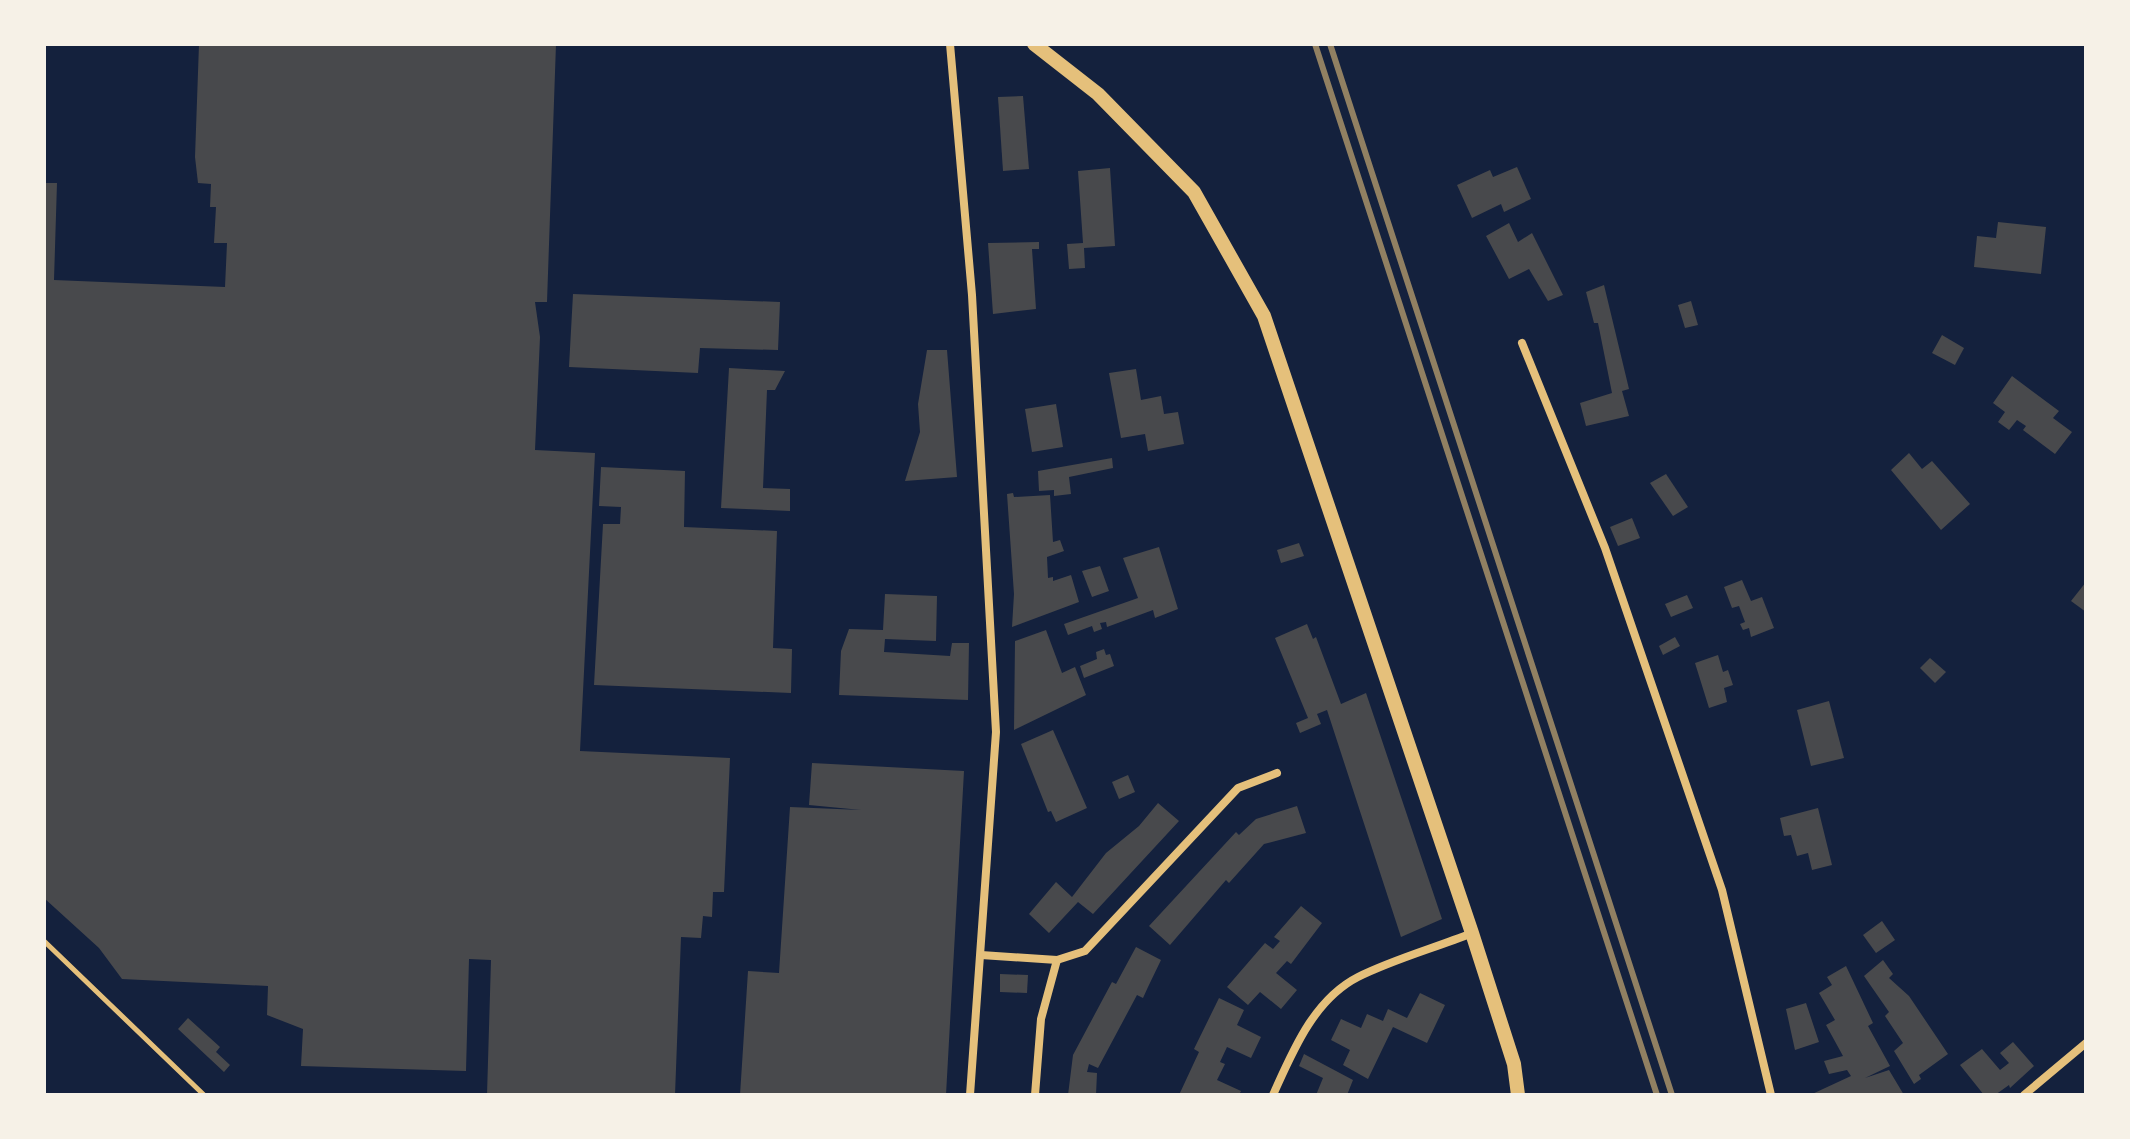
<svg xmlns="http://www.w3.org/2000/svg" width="2130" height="1139" viewBox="0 0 2130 1139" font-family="'IBM Plex Sans',sans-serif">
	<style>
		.building { fill: #48494c }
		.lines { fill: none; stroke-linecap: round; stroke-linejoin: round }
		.path { stroke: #e5c07b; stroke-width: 5 }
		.minor { stroke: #e5c07b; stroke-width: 8 }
		.tertiary { stroke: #e5c07b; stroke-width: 14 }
		.rail { stroke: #918062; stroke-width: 6 }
	</style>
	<rect width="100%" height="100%" fill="#14213d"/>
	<g class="building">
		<polygon points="199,44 556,44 547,302 535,302 540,337 535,450 595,453 580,751 730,758 724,892 713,892 712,917 703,916 701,938 681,937 675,1095 487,1095 491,960 469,959 466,1071 301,1066 303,1029 267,1015 268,986 122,979 99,948 44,898 44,183 57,183 54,280 225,287 227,243 214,243 216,207 210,207 211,184 198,183 195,157"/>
		<polygon points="1023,96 1029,169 1003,171 998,97"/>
		<polygon points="1517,167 1531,199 1504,212 1501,204 1472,218 1457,185 1490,170 1493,177"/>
		<polygon points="1110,168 1115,246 1084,248 1085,268 1069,269 1067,244 1083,243 1078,171"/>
		<polygon points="1998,222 2046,227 2041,274 1974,267 1977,236 1996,238"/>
		<polygon points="1509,223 1518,242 1532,233 1563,295 1548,301 1529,269 1509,279 1486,236"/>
		<polygon points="1039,242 1039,249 1032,249 1036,309 993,314 988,243"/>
		<polygon points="1604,285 1629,389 1622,391 1629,416 1586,426 1580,403 1612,393 1598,323 1594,323 1586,292"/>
		<polygon points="573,294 780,302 778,350 700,348 698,373 569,367"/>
		<polygon points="1691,301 1698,325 1685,328 1678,305"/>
		<polygon points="1942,335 1964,348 1955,365 1932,353"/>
		<polygon points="927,350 947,350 957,477 905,481 920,432 918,404"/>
		<polygon points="729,368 785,371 775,390 767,390 763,488 790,489 790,511 721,508"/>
		<polygon points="1136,369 1141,400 1161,396 1164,414 1178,412 1184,444 1148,451 1145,434 1121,438 1109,373"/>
		<polygon points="2012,376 2059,411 2053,418 2072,432 2055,454 2023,430 2026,426 2017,420 2009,430 1998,422 2005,412 1993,403"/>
		<polygon points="1056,404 1063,447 1032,452 1025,409"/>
		<polygon points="1909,453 1922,469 1932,461 1970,504 1941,530 1891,470"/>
		<polygon points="1112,458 1113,468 1069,477 1071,494 1054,496 1054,490 1039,491 1038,471"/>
		<polygon points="601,467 685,471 684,527 777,531 773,648 792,649 791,693 594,685 603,524 620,524 621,507 599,506"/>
		<polygon points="1666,474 1688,507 1673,516 1650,483"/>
		<polygon points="1013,493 1014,497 1050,495 1053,542 1060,540 1064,551 1047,557 1048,578 1053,577 1053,581 1071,575 1079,602 1012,627 1014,594 1007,494"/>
		<polygon points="1632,518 1640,538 1618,546 1610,527"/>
		<polygon points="1299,543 1304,556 1281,563 1277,550"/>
		<polygon points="1159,547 1178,609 1155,618 1153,610 1107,627 1106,622 1100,623 1102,629 1094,632 1092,626 1068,635 1064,624 1138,598 1123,558"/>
		<polygon points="1100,566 1109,591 1092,597 1082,571"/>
		<polygon points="1742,580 1751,601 1762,597 1774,628 1751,637 1749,628 1743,630 1740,624 1745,622 1739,606 1732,608 1724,587"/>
		<polygon points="2086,582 2086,612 2071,601"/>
		<polygon points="885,594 937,596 936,641 885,639 884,652 950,656 952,643 969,643 968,700 839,695 841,651 849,629 883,630"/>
		<polygon points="1687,595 1693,608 1671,617 1665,604"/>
		<polygon points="1307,624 1313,639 1316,637 1341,704 1366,693 1442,919 1401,937 1327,710 1317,714 1321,724 1300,733 1296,723 1308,718 1275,638"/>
		<polygon points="1046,630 1062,673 1075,667 1086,695 1014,730 1015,641"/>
		<polygon points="1675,637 1680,646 1663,655 1659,646"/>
		<polygon points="1104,649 1106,655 1110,654 1114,666 1084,678 1080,666 1097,659 1096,652"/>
		<polygon points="1718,655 1723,672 1728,670 1733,685 1724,688 1727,702 1709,708 1695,663"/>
		<polygon points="1930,658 1946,672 1935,683 1920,668"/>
		<polygon points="1829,701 1844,758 1811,766 1797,710"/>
		<polygon points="1053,730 1087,808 1056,822 1051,811 1048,812 1021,744"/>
		<polygon points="812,763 964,771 946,1095 740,1095 748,971 779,973 790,807 861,810 809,805"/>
		<polygon points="1128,775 1135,792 1119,799 1112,782"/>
		<polygon points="1158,803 1179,821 1093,914 1078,902 1049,933 1029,914 1056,882 1072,897 1106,853 1139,826"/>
		<polygon points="1297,806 1306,833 1264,844 1229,883 1226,880 1170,945 1149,926 1236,832 1239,835 1256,819"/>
		<polygon points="1818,808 1832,865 1812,870 1808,853 1797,856 1791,835 1784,836 1780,818"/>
		<polygon points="1301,906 1322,923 1291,964 1287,961 1276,973 1297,990 1281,1009 1260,992 1248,1005 1227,987 1265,943 1273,949 1280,941 1274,937"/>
		<polygon points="1882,921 1895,940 1876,953 1863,935"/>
		<polygon points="1136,947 1161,960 1148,987 1143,998 1137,995 1098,1068 1089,1064 1087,1072 1097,1073 1096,1095 1068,1095 1073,1055 1112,982 1116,984"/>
		<polygon points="1883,960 1893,974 1889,978 1909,996 1948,1054 1919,1075 1921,1079 1914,1084 1894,1051 1903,1043 1885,1016 1889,1012 1864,976"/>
		<polygon points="1846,966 1873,1023 1868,1026 1890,1066 1865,1078 1889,1070 1904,1095 1810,1095 1851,1076 1847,1070 1829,1074 1824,1061 1843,1056 1826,1025 1835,1020 1819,993 1832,985 1827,977"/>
		<polygon points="1000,974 1028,975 1027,993 1000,992"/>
		<polygon points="1420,993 1445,1005 1427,1043 1393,1027 1368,1079 1343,1065 1350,1050 1331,1040 1341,1019 1361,1028 1367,1014 1383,1021 1388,1009 1407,1018"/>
		<polygon points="1219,998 1244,1010 1237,1025 1261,1037 1251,1058 1227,1047 1220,1062 1225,1064 1217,1080 1241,1091 1239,1095 1179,1095 1199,1052 1194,1049"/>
		<polygon points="1806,1003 1819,1042 1795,1050 1786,1009"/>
		<polygon points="188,1018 220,1047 216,1052 230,1065 224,1072 178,1029"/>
		<polygon points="2013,1042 2034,1066 2010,1088 2009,1085 1995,1095 1984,1095 1960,1065 1982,1049 2000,1070 2009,1063 2000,1053"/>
		<polygon points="1304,1054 1353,1080 1347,1095 1316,1095 1323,1078 1299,1066"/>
	</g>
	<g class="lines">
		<polyline class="path" points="44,941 204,1095"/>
		<g class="minor">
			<polyline points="950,44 972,295 996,732 970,1095"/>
			<polyline points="1522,343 1605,548 1722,890 1771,1095"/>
			<polyline points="981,955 1057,960 1085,951 1238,788 1277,773"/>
			<polyline points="1035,1095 1041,1019 1057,960"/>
			<path d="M1273 1095C1292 1053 1313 1000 1358 977 1394 959 1435 948 1472 933"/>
			<polyline points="2024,1095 2086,1043"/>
		</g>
		<polyline class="tertiary" points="1034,44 1098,94 1194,192 1264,316 1472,933 1514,1064 1518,1095"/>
		<g class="rail">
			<polyline points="1315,44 1657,1095"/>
			<polyline points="1330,44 1672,1095"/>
		</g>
	</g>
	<rect width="2130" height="1139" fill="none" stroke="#f6f1e7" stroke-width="92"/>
</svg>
